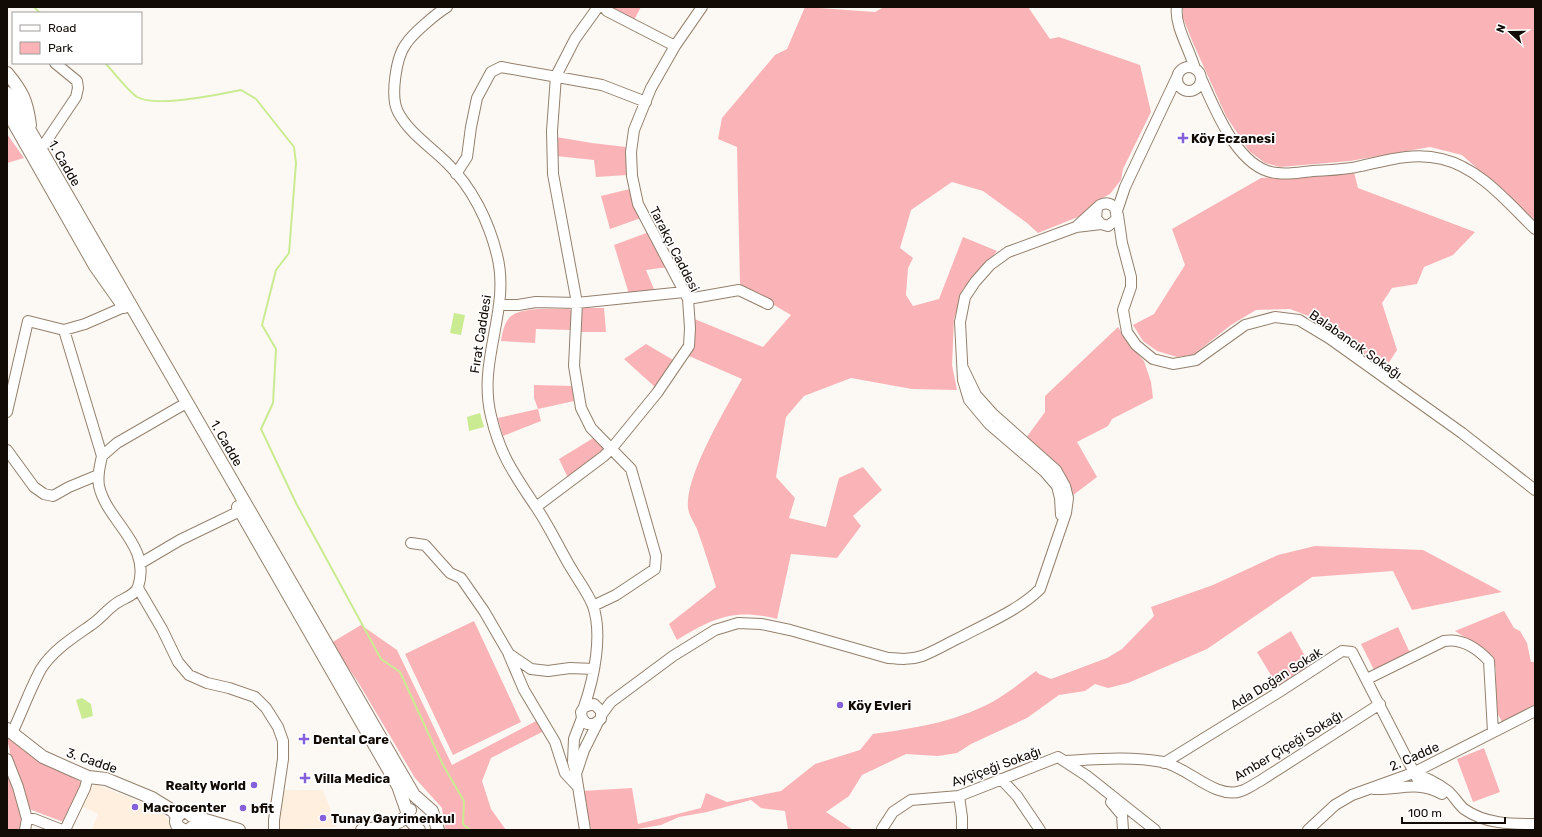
<svg xmlns="http://www.w3.org/2000/svg" width="1542" height="837" font-family="Rubik,sans-serif">
<style>
.built{fill:#feefde}
.green{fill:#fab4b7}
.water{fill:#caeb91}
.lines{fill:none;stroke-linecap:round;stroke-linejoin:round}
.stream{stroke:#caeb91;stroke-width:2}
.minor-casing{stroke:#93816d;stroke-width:12}
.major-casing{stroke:#93816d;stroke-width:14}
.minor{stroke:#fff;stroke-width:10}
.major{stroke:#fff;stroke-width:12}
.poi-dot{fill:#8460da;stroke:#fff;stroke-width:1.5}
.labels{text-anchor:middle;stroke-width:3.5;stroke-linejoin:round;paint-order:stroke}
.poi-label{font-size:13px;font-weight:bold;fill:#120b05;stroke:#fff;text-anchor:start}
.street-label{font-size:13px;fill:#120b05;stroke:#fff}
</style>
<rect width="100%" height="100%" fill="#fcf8f4"/>
<path class="built" d="M96 784 161 811 168 819 172 830H92L98 814 83 807V803L92 787Z
M283 790H323L337 827 279 830 278 823Z"/>
<path class="green" d="M610 7H641L634 20 611 10Z
M805 7 875 12 884 7H1028L1050 39 1059 37 1140 65 1151 112 1123 169 1121 180 1110 194 1095 202 1083 215 1038 233 1027 223 983 191 952 182 911 210 900 248 913 258 908 268 906 295 913 306 939 299 963 237 997 251 963 289 954 319 952 365 957 390 912 389 851 378 804 396 786 417 776 477 795 498 789 518 826 527 839 478 863 467 882 490 853 516 861 526 837 558 791 554 777 619C734 608 713 618 677 640L669 624 716 587C710 568 704 548 697 529 694 522 688 514 688 507 685 476 726 408 742 379L689 356 694 339 692 318 763 347 791 315 740 285 737 147 718 139 722 118 775 55 787 49Z
M1183 7H1535V220L1462 155 1430 147 1350 161 1280 167 1265 163 1249 151 1226 116 1193 43 1183 18Z
M7 134 24 158 7 163Z
M556 137 592 143 626 147 627 175 596 177 594 160 556 156Z
M1354 172 1358 188 1475 232 1453 255 1424 267 1417 284 1392 288 1382 303 1397 350 1384 370 1316 319 1290 309 1256 310 1231 325 1193 355 1177 357 1157 351 1143 341 1133 325 1154 314 1185 265 1172 229 1261 178Z
M630 189 641 218 610 229 601 196Z
M649 232 668 267 646 270 656 294H629L614 245Z
M583 308H604L606 332H579L581 309Z
M569 309 572 311 571 330 536 329 535 343 501 341C502 334 504 324 509 318 519 306 555 309 569 309Z
M1118 327 1131 347 1144 361 1151 382 1153 398 1112 419 1108 426 1077 442 1097 477 1072 496 1064 472 1026 438 1045 412V396Z
M646 344 675 361 655 387 624 359Z
M534 385 572 386 574 401 538 409 541 421 503 436 498 418 538 409 534 398Z
M595 437 603 447 602 452 568 478 559 459Z
M1315 546 1423 550 1502 592 1412 610 1393 571 1312 577 1207 649 1128 683 1108 688 1095 684 1085 691 1059 695 1027 718 971 744 957 753 938 756 906 754 862 775 849 796 826 812 853 830H788L785 811 761 808 751 800 707 812 679 817 661 825 637 829 592 830 591 828 582 791 632 788 638 824 701 808 706 793 727 802 781 791 815 764 860 750 873 734C917 728 961 721 999 698 1012 690 1024 680 1036 671L1039 674 1051 679 1107 658 1122 649 1154 616 1151 607 1213 585 1278 555Z
M1504 611 1514 628 1520 631 1527 643 1531 662H1535V706L1502 722 1495 708 1496 670 1493 657 1488 652 1455 631Z
M474 621 521 722 453 755 405 654Z
M361 625 397 650 452 765 538 720 544 731 491 758 482 781 491 809 506 830H447L445 828 442 808 415 778 358 682 331 643Z
M1398 627 1411 655 1377 671 1374 670 1361 644Z
M1291 631 1311 667 1278 687 1257 652Z
M7 736 82 783 66 823 29 809 10 757C11 749 7 744 7 736Z
M1484 748 1500 792 1473 802 1457 759Z
M7 773 24 819 21 830H7Z"/>
<path class="water" d="M454 313 465 315 461 335 450 333Z
M480 413 484 427 469 431 467 417Z
M82 698 91 704 93 716 82 719 76 700Z"/>
<g class="lines">
<path class="stream" d="M34 7 40 13
M105 63C113 71 128 91 137 97 156 108 219 94 241 90L256 99 294 147 296 163 289 253 276 270 262 325 276 349 273 403 261 429 296 503 381 659 400 672 443 765 464 801 463 824 470 830"/>
<g class="minor-casing">
<path id="minor" d="M447 7C437 13 412 34 406 44 396 57 390 97 398 112 409 133 431 147 447 163 472 187 489 222 497 255 511 310 477 360 491 416 500 455 514 474 536 507 549 526 559 548 571 568 578 580 588 593 593 606 603 635 594 678 584 707
M604 7 607 11 675 46
M1177 7C1174 25 1190 50 1195 69
M1177 79a12 12 0 1 1 24 0a12 12 0 1 1-24 0Z
M1201 78C1215 109 1238 170 1277 173 1288 175 1302 172 1313 171 1329 170 1346 170 1361 166 1388 160 1414 152 1442 159 1480 168 1508 203 1535 229
M41 149 76 97 78 88 77 81 55 63
M456 174 467 157 471 127 477 98 491 72 501 67 602 85 646 102
M1117 211 1125 187 1177 77
M1118 215 1122 243 1131 277V287L1123 310 1127 332 1136 345 1153 359 1173 364 1196 360 1245 325 1275 317 1299 320 1329 338 1462 433 1535 490
M1077 226 1100 205C1106 202 1111 203 1115 208L1117 219 1108 226 1101 224 1096 218 1097 208
M688 299 739 290 768 304
M499 305H518L536 302 577 303 684 292
M7 412 28 321 64 330 85 324 124 307
M7 450 34 487 44 494 53 496 69 487 98 475
M102 456 117 443 181 406
M536 507 604 456 612 448 657 393 689 346 690 328 688 299 638 204 632 176 631 152 634 130 651 88 675 46 702 7
M1061 515 1060 498 1057 486 1045 472 989 424 969 400 963 380 960 322 965 297 975 282 990 265 1008 252 1076 227 1101 224
M411 543 425 545 450 573 461 578 484 611 509 654 531 669 548 671 570 668 594 669
M141 563 180 540 240 511
M138 588 162 629 178 662 189 675 207 683 229 688 255 697 266 708 278 727 283 741V759L274 820V830
M593 606 616 595 655 569 656 556 631 469 591 428 581 408 574 366 577 303 553 174 552 131 556 76 575 39 598 7
M509 655 524 690 555 742 565 773 578 787
M1367 679 1444 641C1462 638 1477 648 1489 661L1493 732
M602 714 611 702 673 656 715 630 738 623 761 624 790 630 888 658C900 659 911 660 922 656 935 651 948 643 961 637 987 623 1019 610 1040 589L1066 513 1068 498 1065 486 1056 470 993 414 976 395 963 368
M582 718 587 724H594L601 719V711L594 704 584 707 581 712 582 718 574 739 573 762 576 774 585 830
M12 733C22 712 30 689 41 669 53 650 74 637 91 625 100 619 106 611 114 605 121 599 135 596 138 587 152 545 107 522 99 486 97 475 100 466 102 456L64 330
M7 759 18 787 27 819H34L62 830
M1065 761C1098 759 1131 756 1163 762 1189 768 1216 800 1241 791 1248 789 1254 784 1260 781L1380 704
M1164 763 1279 692 1342 651 1352 652 1421 786
M1413 773C1425 777 1437 783 1448 791 1454 796 1458 804 1464 809 1485 824 1511 824 1535 824
M576 774 584 750 598 722
M1001 779 1017 796 1040 830
M1374 789C1400 790 1417 780 1442 794
M959 796 962 817V830
M1111 802 1122 815 1123 830
M882 829 893 812 911 800 959 796 1058 757 1087 776 1155 830
M25 830 27 819
M65 830 85 788 88 777
M1308 830 1335 805 1352 795 1413 773 1535 711"/>
</g>
<g class="major-casing">
<path id="major" d="M7 73C22 91 27 101 30 125
M7 93 14 103 397 766 414 795 432 811 438 830
M7 111 95 266 124 307
M238 507 398 786 410 820 419 830
M7 729 43 757 88 777 106 779 152 798 173 811 177 817
M173 811 187 812 192 816 239 830
M181 813C173 819 175 827 184 830
M191 828 215 830
M362 830C379 827 402 828 410 810"/>
</g>
<use href="#minor" class="minor"/>
<use href="#major" class="major"/>
</g>
<g class="poi-dot">
<path d="M1181 132h4v4h4v4h-4v4h-4v-4h-4v-4h4z"/>
<circle cx="840" cy="705" r="4"/>
<path d="M302 733h4v4h4v4h-4v4h-4v-4h-4v-4h4z"/>
<path d="M303 772h4v4h4v4h-4v4h-4v-4h-4v-4h4z"/>
<circle cx="254" cy="785" r="4"/>
<circle cx="135" cy="807" r="4"/>
<circle cx="243" cy="808" r="4"/>
<circle cx="323" cy="818" r="4"/>
</g>
<g class="labels">
<g class="poi-label">
<text x="1191" y="143">Köy Eczanesi</text>
<text x="848" y="710">Köy Evleri</text>
<text x="313" y="744">Dental Care</text>
<text x="314" y="783">Villa Medica</text>
<text x="246" y="790" text-anchor="end">Realty World</text>
<text x="143" y="812">Macrocenter</text>
<text x="251" y="813">bfit</text>
<text x="331" y="823">Tunay Gayrimenkul</text>
</g>
<g class="street-label">
<text transform="translate(65 163) rotate(60)" y="5">1. Cadde</text>
<text transform="translate(675 249) rotate(63)" y="5">Tarakçı Caddesi</text>
<text transform="translate(480 334) rotate(-81)" y="5">Fırat Caddesi</text>
<text transform="translate(1356 344) rotate(35)" y="5">Balabancık Sokağı</text>
<text transform="translate(227 443) rotate(60)" y="5">1. Cadde</text>
<text transform="translate(1276 678) rotate(-32)" y="5">Ada Doğan Sokak</text>
<text transform="translate(1288 745) rotate(-31)" y="5">Amber Çiçeği Sokağı</text>
<text transform="translate(1414 756) rotate(-24)" y="5">2. Cadde</text>
<text transform="translate(92 760) rotate(19)" y="5">3. Cadde</text>
<text transform="translate(996 766) rotate(-20)" y="5">Ayçiçeği Sokağı</text>
</g>
</g>
<rect width="1542" height="837" fill="none" stroke="#120b05" stroke-width="16"/>
<rect x="12" y="12" width="130" height="52" fill="#ffffff" stroke="#a09d9b"/>
<rect x="20" y="25" width="20" height="6" fill="#ffffff" stroke="#a09d9b"/>
<text x="48" y="32" font-size="12" fill="#120b05">Road</text>
<rect x="20" y="42" width="20" height="12" fill="#fab4b7" stroke="#a09d9b"/>
<text x="48" y="52" font-size="12" fill="#120b05">Park</text>
<g transform="translate(1510 32) rotate(291)" stroke="#ffffff" stroke-width="3" paint-order="stroke">
<path d="M0-3L7 15L0 10L-7 15Z" fill="#120b05"/>
<text y="-6" font-size="11" font-weight="bold" text-anchor="middle" fill="#120b05">N</text>
</g>
<path d="M1402 817v6h103v-6" fill="none" stroke="#120b05" stroke-width="2"/>
<text x="1408" y="817" font-size="12" fill="#120b05" stroke="#ffffff" stroke-width="3" paint-order="stroke">100 m</text>
</svg>
